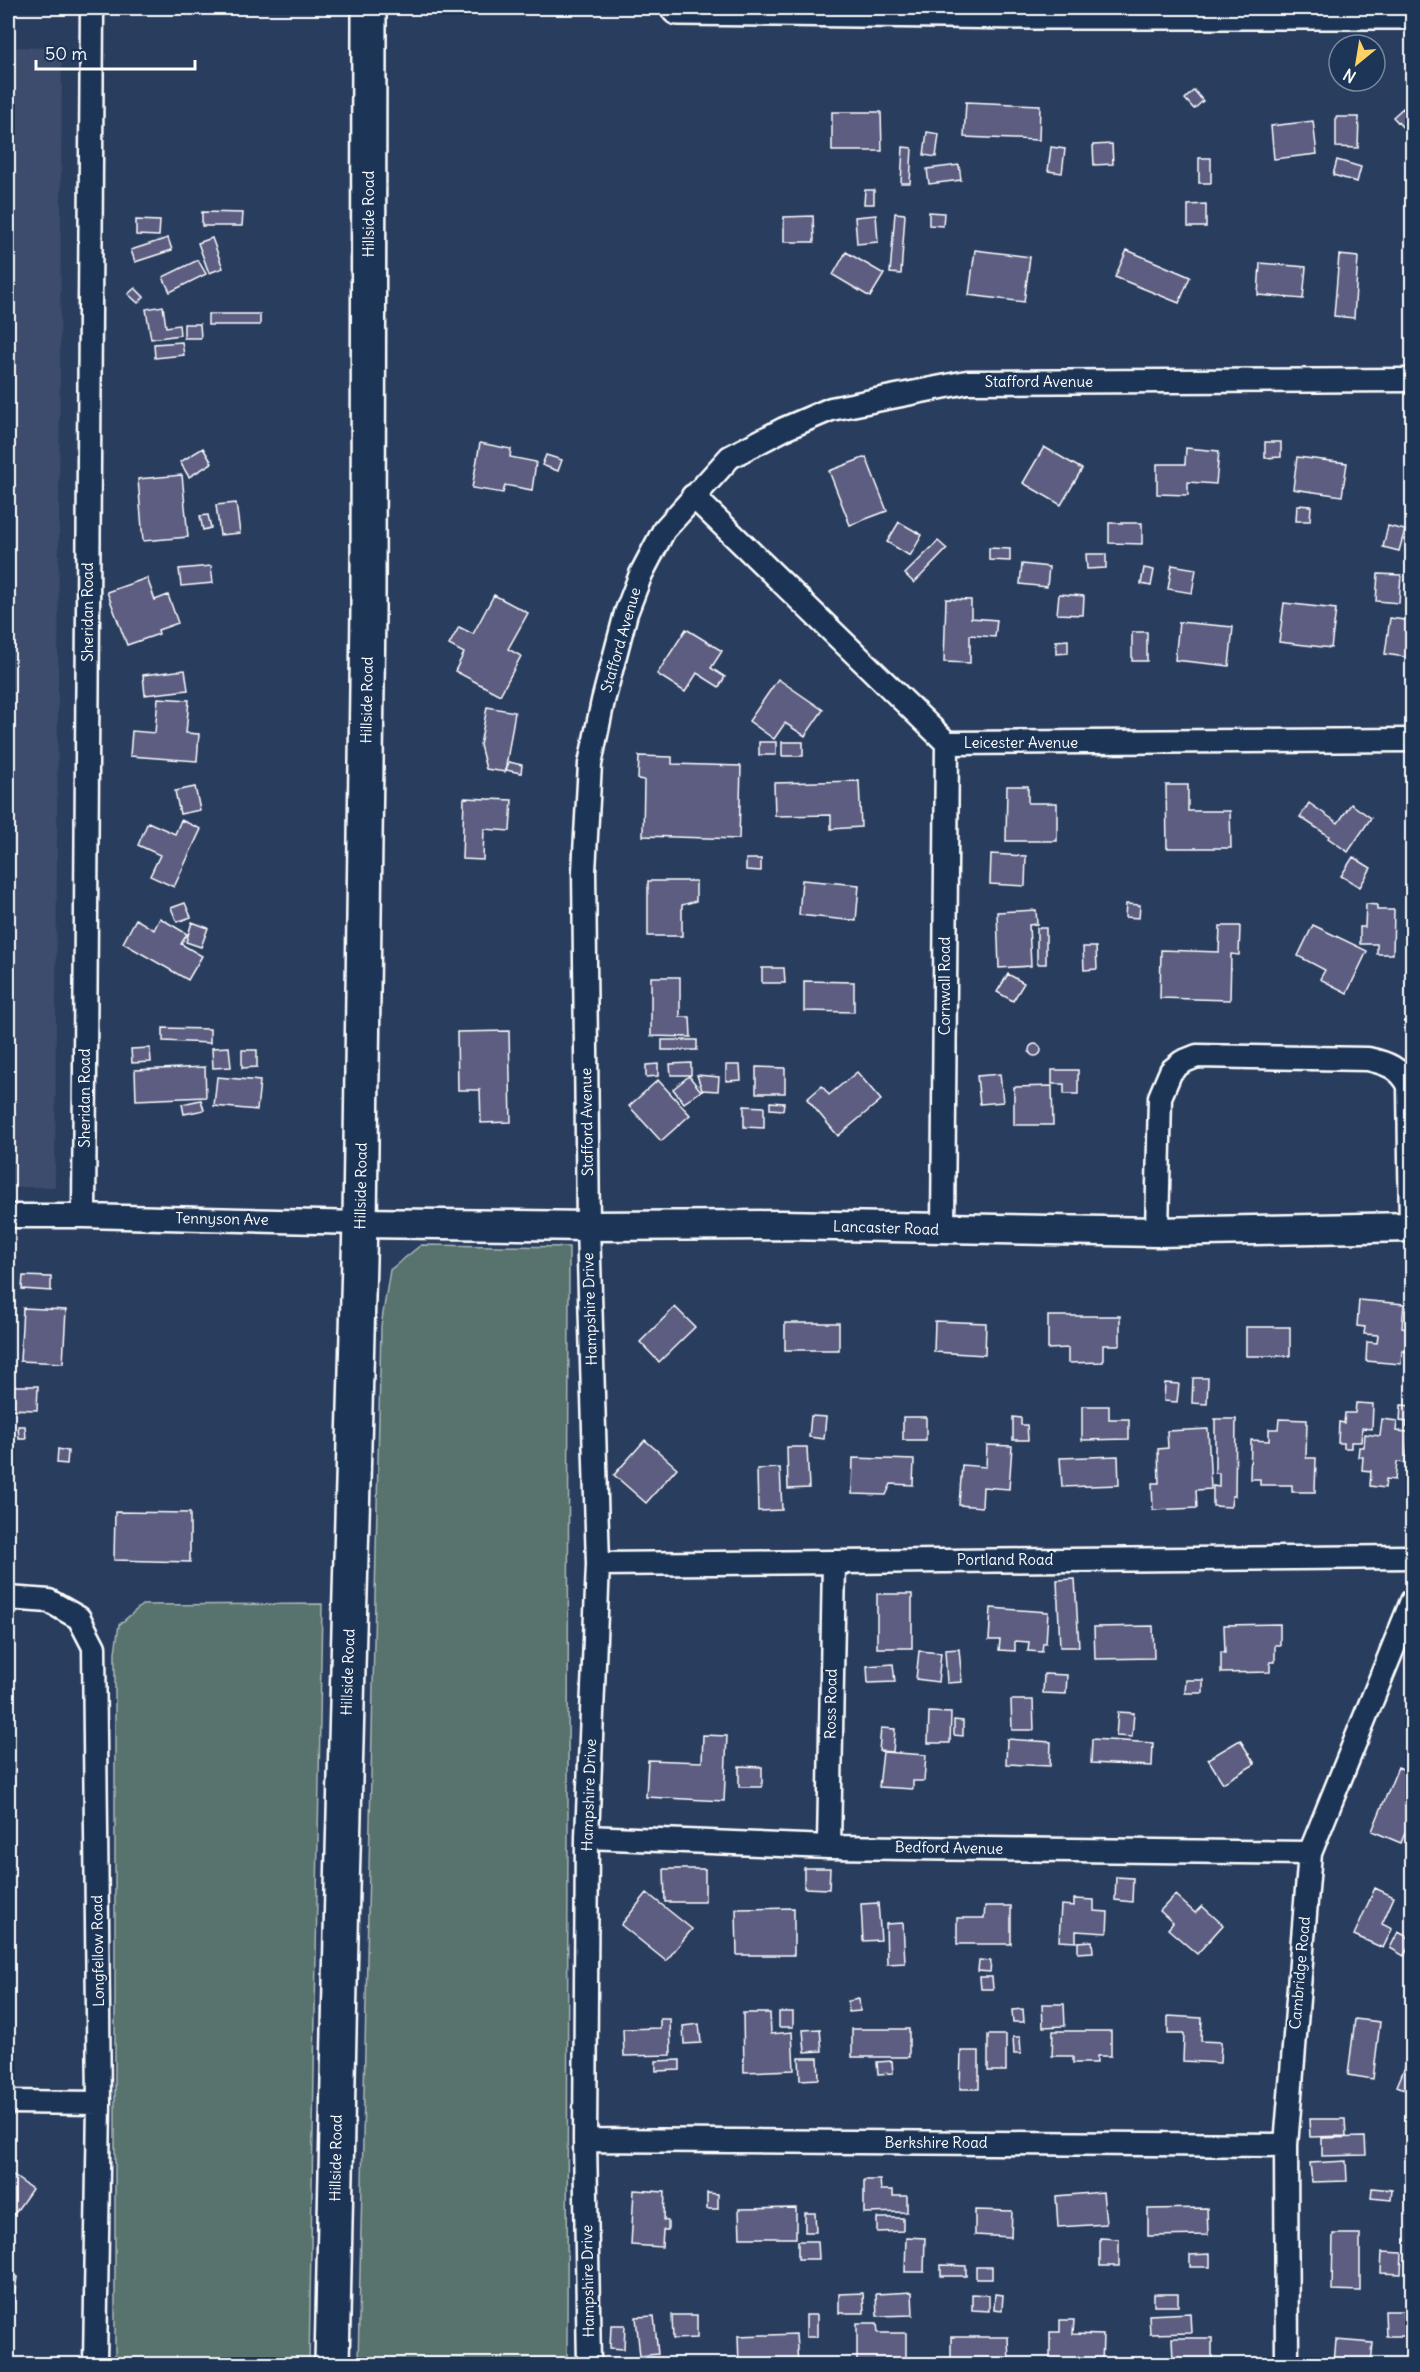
<svg xmlns="http://www.w3.org/2000/svg" width="1420" height="2372" font-family="Delius,sans-serif">
<style>
.built{fill:#3c4b6c}
.green{fill:#58726e;stroke:#acb8b6;stroke-width:1.5}
.building{fill:#5b5d81;stroke:#fff;stroke-width:1.5}
.lines{fill:none;stroke-linecap:round;stroke-linejoin:round}
.minor-casing{stroke:#fff;stroke-width:27}
.tertiary-casing{stroke:#fff;stroke-width:33}
.secondary-casing{stroke:#fff;stroke-width:38}
.minor{stroke:#1d3557;stroke-width:22}
.tertiary{stroke:#1d3557;stroke-width:28}
.secondary{stroke:#1d3557;stroke-width:33}
.labels{text-anchor:middle;stroke-width:4.5;stroke-linejoin:round;paint-order:stroke}
.street-label{font-size:15px;fill:#fff;stroke:#1d3557}
</style>
<rect width="100%" height="100%" fill="#293d5f"/>
<filter id="ink" filterUnits="userSpaceOnUse"><feTurbulence type="fractalNoise" baseFrequency=".0167" numOctaves="2"/><feDisplacementMap in="SourceGraphic" scale="12" xChannelSelector="R" yChannelSelector="G"/><feConvolveMatrix kernelMatrix="1 2 1 2 8 2 1 2 1" color-interpolation-filters="sRGB"/></filter>
<g filter="url(#ink)">
<path class="built" d="M8 47 62 48 55 1187H8Z"/>
<path class="green" d="M421 1245 569 1247 567 2364H358L381 1326 390 1270Z
M322 1604 309 2364H115V1652L119 1625 142 1605Z"/>
<path class="building" d="M1194 90 1203 101 1194 109 1185 99Z
M966 102 1040 105 1039 140 964 137Z
M1403 108 1412 118V137L1393 117Z
M832 112H881L882 151H832Z
M1336 117H1359L1358 148 1336 147Z
M1313 121 1317 154 1274 159 1271 126Z
M927 132 939 134 936 157 924 155Z
M1112 144 1113 164 1094 165 1093 145Z
M903 147 912 148 910 183H901Z
M1051 147 1065 149 1062 173 1048 171Z
M1199 158H1211V183H1199Z
M1337 160 1361 167 1357 182 1333 175Z
M959 165 961 180 929 184 927 169Z
M865 190H874V204H864Z
M1206 204V227H1188V205Z
M202 212 243 213 242 226H202Z
M929 212 944 213 943 226 929 225Z
M895 213 905 214 901 274 890 273Z
M876 215 878 242 857 244 855 217Z
M813 216 814 242H784V217Z
M136 220 160 221 159 236 136 235Z
M168 238 172 250 135 262 131 250Z
M212 238 223 268 209 273 198 243Z
M975 250 1030 257 1024 302 969 295Z
M1127 250 1190 277 1179 303 1115 277Z
M846 252 884 274 870 297 833 275Z
M1339 255 1358 257 1354 318 1334 316Z
M198 260 206 274 170 292 163 277Z
M1260 263 1306 267 1303 299 1258 295Z
M135 288 144 297 138 303 128 294Z
M163 306 166 327 179 325 180 335 151 339 146 309Z
M208 314H260V325H208Z
M184 324H200L201 338H184Z
M182 342 184 355 155 358 154 344Z
M1265 442H1281V457L1265 458Z
M480 443 511 449 510 457 536 462 532 490 505 485 503 493 472 488Z
M1044 447 1082 469 1061 505 1023 483Z
M203 448 212 463 189 477 180 462Z
M1186 448 1219 451 1216 484 1188 482V495L1157 494V464H1185Z
M546 455 562 460 558 471 542 465Z
M866 457 887 511 850 525 829 471Z
M1297 457 1347 463 1342 496 1293 489Z
M182 475 188 537 143 541 138 479Z
M236 503 240 533 220 535 216 505Z
M1297 505 1311 506 1310 521H1296Z
M208 515 211 528 203 530 200 516Z
M899 522 922 535 910 556 887 542Z
M1109 523H1142V544L1109 543Z
M1388 526 1405 530 1399 551 1383 547Z
M938 541 947 549 914 583 905 574Z
M989 548 1010 549V561L989 560Z
M1086 554H1106V568L1087 569Z
M1022 564 1049 567 1047 587 1020 584Z
M1172 565 1196 569 1192 593 1168 589Z
M211 566 213 583 181 586 179 569Z
M1144 568 1154 570 1151 586 1141 584Z
M1378 574 1401 575 1399 603 1376 601Z
M147 578 155 600 168 595 178 623 158 630 159 634 127 645 107 592Z
M1059 594 1084 596 1083 615 1057 614Z
M494 595 528 613 508 649 521 656 500 695 455 671 464 653 449 645 459 627 473 634Z
M946 599 971 600V618L997 620 995 637 970 635V663L944 662Z
M1284 603 1336 609 1331 648 1279 642Z
M1390 618 1412 621V658L1385 654Z
M1179 622 1233 627 1229 666 1175 660Z
M686 629 722 651 711 668 725 677 719 687 697 673 685 692 657 674Z
M1132 632H1147V661H1132Z
M1068 640V653L1056 654V641Z
M185 670 188 690 145 695 143 675Z
M778 679 823 710 805 736 785 723 774 739 749 721Z
M158 698 189 700 186 733 199 734 197 761 130 756 132 731 155 733Z
M487 707 515 712 505 772 486 769 480 745Z
M759 742H776V755H759Z
M782 742H803V756H782Z
M639 756 672 757V764L741 766 739 839 643 836 644 780 638 779Z
M509 762 522 765 521 773 506 770Z
M859 781 861 827 831 829V815L775 816 774 783Z
M1166 785H1188V811H1230L1231 848H1167Z
M1007 786H1028V803H1057V841H1006Z
M195 787 200 810 180 814 175 791Z
M464 798 512 800 510 831 484 829 483 860 462 859Z
M1309 803 1338 823 1351 804 1371 818 1348 852 1328 838 1329 836 1300 817Z
M181 820 201 829 174 887 150 876 160 855 138 845 148 822 175 834Z
M991 854 1026 856 1025 886 990 884Z
M1353 857 1371 868 1360 887 1341 876Z
M746 859H761V871L746 870Z
M802 880 859 885 856 921 799 915Z
M648 881H696V901L682 905V936H648Z
M185 903 191 917 177 922 171 908Z
M1126 904 1140 905 1139 918 1125 917Z
M1366 904 1377 905V910H1394L1393 954H1377V944H1360V927H1365Z
M1036 910 1037 924 1029 925 1031 966 999 968 997 912Z
M160 918 187 934 181 944 202 956 188 980 123 943 136 919 154 930Z
M192 922 208 928 201 947 186 942Z
M1313 925 1367 951 1347 993 1320 979 1325 970 1298 956Z
M1220 926H1240L1239 955 1231 954 1230 1000 1160 998 1161 950 1219 952Z
M1037 928H1046V964H1037Z
M1083 947H1096L1097 969 1084 970Z
M762 968H784L785 983H762Z
M1008 974 1024 983 1013 1001 997 992Z
M651 977H680V1017H690L691 1037 651 1036Z
M804 981 854 982V1012L804 1011Z
M163 1028 210 1029V1043L163 1041Z
M509 1031 511 1122 481 1123 480 1090H458L457 1032Z
M662 1040H697V1050H662Z
M1029 1050a6 6 0 1 1 12 0a6 6 0 1 1-12 0Z
M229 1047 231 1067 213 1068 212 1048Z
M150 1048 151 1062 132 1063 131 1049Z
M242 1050H257V1067L242 1068Z
M691 1063V1075H671L670 1064Z
M658 1064V1076L646 1077V1065Z
M726 1065H740L741 1080 726 1081Z
M205 1067 206 1097 136 1100 135 1070Z
M756 1067 785 1068V1093H756Z
M1052 1070H1078V1094H1064V1084H1052Z
M857 1072 881 1100 838 1136 807 1099 822 1086 829 1095Z
M1000 1074 1003 1102 980 1104 977 1076Z
M697 1075 719 1077 718 1091 702 1090Z
M689 1076 701 1091 684 1103 673 1089Z
M217 1077 260 1081 257 1110 214 1106Z
M658 1080 690 1115 661 1141 629 1106Z
M1052 1086 1053 1125H1014V1087Z
M201 1100 204 1110 184 1114 182 1104Z
M770 1102 784 1103 783 1110 770 1109Z
M744 1106 764 1107V1128L744 1127Z
M23 1276 51 1277V1291L22 1289Z
M1359 1300 1404 1304 1402 1328 1411 1329 1409 1352 1402 1351 1401 1364 1366 1361 1367 1342 1377 1343 1378 1335 1364 1334 1365 1327 1357 1326Z
M675 1307 695 1327 659 1362 640 1342Z
M23 1308 66 1310 63 1363 20 1361Z
M1048 1316H1120V1345H1103V1362L1068 1363V1348L1048 1349Z
M935 1321 986 1323 985 1355 934 1352Z
M785 1323H839V1350H785Z
M1246 1327H1290V1356H1246Z
M1193 1378H1208L1207 1404 1192 1403Z
M1165 1383 1179 1384 1177 1402 1164 1401Z
M8 1386H38L37 1410 8 1409Z
M1356 1403 1373 1404 1372 1429 1362 1428 1361 1442H1351V1448H1344V1443H1338L1339 1422 1344 1423 1345 1413H1355Z
M1401 1405 1412 1406V1428L1406 1427 1407 1422 1400 1421Z
M1082 1406H1109V1419H1129V1439L1082 1440Z
M811 1416 826 1417 824 1439 809 1437Z
M903 1417H926V1440H903Z
M1013 1417 1021 1418V1425H1027L1028 1440H1013Z
M1215 1419H1236L1235 1496H1232L1231 1507 1213 1506V1486L1219 1487V1473H1215Z
M1279 1419 1307 1420 1306 1458H1316L1315 1492H1292V1485H1260V1479H1250L1251 1440 1269 1441V1429H1278Z
M1382 1419 1397 1421 1396 1431 1409 1432 1406 1463 1397 1462 1395 1480 1386 1479 1385 1488 1370 1486 1371 1471 1362 1470 1363 1457H1358L1359 1447H1364L1365 1434 1380 1436Z
M18 1426H25L26 1439H19Z
M1208 1429 1211 1489 1196 1490 1197 1508 1153 1510 1152 1483H1159L1158 1449 1168 1448 1167 1431Z
M645 1440 677 1468 646 1503 614 1475Z
M987 1445 1012 1446 1009 1489 983 1487 982 1507 959 1505 962 1465 986 1467Z
M787 1447H807L809 1488 788 1489Z
M58 1449 68 1451 67 1464 57 1463Z
M1118 1456 1119 1485 1062 1487 1060 1458Z
M853 1458 914 1460 913 1485 891 1484 886 1495 852 1494Z
M780 1468 782 1510 758 1511 757 1469Z
M115 1512 190 1513V1562L114 1560Z
M1075 1579 1079 1647H1060L1057 1580Z
M877 1594H912V1648H877Z
M991 1608 1048 1612 1046 1643H1043L1042 1652 1028 1651 1029 1642 1015 1641V1651L999 1650 1000 1640H989Z
M1280 1624V1645H1275V1662H1270V1672L1221 1673V1652L1225 1653 1224 1625Z
M1153 1626 1154 1658 1095 1659 1094 1627Z
M959 1649 962 1682 947 1683 945 1650Z
M919 1651 941 1653 938 1682 916 1679Z
M893 1664 895 1682 868 1683 867 1666Z
M1044 1674 1067 1675 1066 1694 1043 1693Z
M1186 1680H1203V1693H1185Z
M1011 1700H1033L1034 1730H1012Z
M929 1712 951 1713 950 1743H928Z
M1118 1712 1134 1713 1132 1737 1116 1736Z
M954 1720 963 1721V1736L954 1735Z
M881 1728 895 1729 893 1752 879 1751Z
M703 1735 727 1736 724 1801 646 1797 648 1760 702 1762Z
M1007 1739 1051 1742 1050 1766 1006 1764Z
M1092 1739 1153 1743 1152 1766 1091 1763Z
M1240 1740 1255 1764 1223 1783 1208 1759Z
M883 1752 926 1755 924 1781H913V1789L879 1787Z
M12 1764 13 1792H8V1765Z
M739 1766 762 1767V1787H739Z
M1398 1767 1412 1773V1815L1401 1843 1372 1831Z
M804 1868H830L829 1889 804 1888Z
M664 1869H705V1902H665Z
M1116 1877 1133 1878 1132 1902 1115 1900Z
M1375 1888 1394 1897 1382 1924 1392 1929 1383 1948 1354 1935Z
M647 1893 692 1929 666 1961 621 1925Z
M1175 1895 1195 1913 1202 1906 1223 1925 1197 1954 1168 1929 1173 1923 1160 1911Z
M1074 1899 1094 1900V1911L1108 1912 1107 1933 1076 1931V1942L1059 1941 1061 1905 1074 1906Z
M878 1903 881 1940 863 1941 861 1904Z
M985 1906H1011V1944H957V1918H984Z
M794 1908V1955H737L736 1909Z
M903 1923 905 1963 887 1964 886 1924Z
M1398 1932 1412 1939 1404 1956 1390 1948Z
M1092 1941 1093 1952 1078 1953V1942Z
M979 1960 991 1961 990 1972 978 1971Z
M980 1977H992L993 1989H981Z
M859 1999 860 2011 849 2012 848 2001Z
M1042 2004H1064L1065 2026 1043 2027Z
M1023 2009 1024 2022H1013L1012 2010Z
M779 2012H793V2027H779Z
M743 2013H770L771 2034 792 2032 794 2070 744 2072Z
M1168 2016 1202 2018 1201 2041 1221 2042 1220 2063 1183 2061 1184 2034H1168Z
M660 2019H670L671 2055 624 2056 623 2029 660 2028Z
M1355 2019 1380 2022 1373 2079 1348 2075Z
M699 2024 701 2043 684 2044 683 2026Z
M820 2029 822 2051 805 2052 803 2030Z
M852 2029H909V2057H852Z
M1053 2031H1111V2056H1097V2063H1073V2056H1052Z
M988 2035H1006V2071H988Z
M1013 2037H1020L1021 2054H1014Z
M961 2051H979V2089H960Z
M799 2058H818L819 2079 800 2080Z
M680 2060V2070L656 2071V2061Z
M892 2061 893 2073 878 2074 877 2062Z
M1405 2067 1412 2071V2082L1409 2091 1397 2086Z
M1309 2119H1345L1346 2136 1310 2137Z
M1365 2137 1366 2155 1322 2156V2138Z
M1346 2161 1347 2181 1312 2182 1310 2163Z
M8 2172 32 2189 8 2223Z
M864 2180H880L881 2190H893V2196H907V2212L864 2213Z
M1372 2188 1392 2190 1391 2200 1371 2198Z
M634 2190 665 2192 664 2220 668 2221V2230H663L662 2247 631 2245Z
M1103 2192 1106 2224 1058 2227 1056 2196Z
M707 2193 718 2194V2209H707Z
M796 2208V2238H740L739 2209Z
M1207 2208 1208 2235 1148 2236V2209Z
M975 2210 1012 2211 1011 2237 975 2235Z
M805 2213H815L816 2232H805Z
M877 2218H903V2231L877 2232Z
M1333 2234H1360V2291L1332 2290Z
M906 2237 925 2238 924 2272H905Z
M1100 2238 1119 2239V2266H1100Z
M798 2241H818L819 2259H798Z
M1382 2252 1402 2253 1401 2274 1381 2273Z
M1210 2254V2267H1190V2255Z
M941 2265 966 2266V2276H941Z
M976 2267H992V2279H976Z
M8 2276 17 2277 8 2342Z
M912 2292 913 2315 877 2316 876 2294Z
M863 2293 864 2313H839V2294Z
M972 2294 989 2295V2311L972 2310Z
M995 2294 1003 2295 1002 2310 994 2309Z
M1154 2294H1178V2306H1154Z
M1385 2311H1404L1405 2336H1386Z
M1190 2313 1191 2333 1150 2334 1149 2315Z
M672 2315H697V2338L673 2339Z
M806 2315H817V2337H806Z
M654 2316 658 2354 640 2356 636 2317Z
M1060 2320H1074L1073 2334 1103 2335 1102 2364 1050 2362V2332H1060Z
M857 2323H877L878 2333H906V2361H890V2364H857Z
M611 2325H625L624 2349 610 2348Z
M796 2334 798 2364H739L738 2336Z
M951 2337H1008L1009 2363 951 2364Z
M1172 2338H1212V2361H1173Z
M1336 2340 1373 2343 1371 2364H1334Z"/>
<g class="lines">
<g class="minor-casing">
<path id="minor" d="M693 496 947 743 1412 740
M8 1216H84L360 1223
M84 1216 92 8
M943 1230 947 743
M1157 1232 1160 1097 1171 1071 1182 1062 1197 1056 1368 1059C1386 1063 1401 1068 1409 1086L1411 1227
M598 1564 1412 1557
M8 1598 49 1601 79 1618 94 1647 99 2103 95 2364
M587 1837 829 1847 1310 1853
M829 1847 834 1562
M8 2102 99 2103
M585 2140 1286 2145
M589 2364 585 2140 587 1837 598 1564 588 1226 584 871 590 764 603 701 626 613 641 574 664 530 730 457 784 429 831 409 967 382 1412 380
M1287 2364 1286 2145 1310 1853 1412 1601"/>
</g>
<g class="tertiary-casing">
<path id="tertiary" d="M360 1223 588 1226 781 1225 1157 1232 1412 1227"/>
</g>
<g class="secondary-casing">
<path id="secondary" d="M678 8 1036 12H1412
M332 2364 342 1889 360 1223 368 610 369 8"/>
</g>
<use href="#minor" class="minor"/>
<use href="#tertiary" class="tertiary"/>
<use href="#secondary" class="secondary"/>
</g>
</g>
<g class="labels">
<g class="street-label">
<text transform="translate(369 214) rotate(-90)" y="5">Hillside Road</text>
<text x="1039" y="387">Stafford Avenue</text>
<text transform="translate(88 612) rotate(-90)" y="5">Sheridan Road</text>
<text transform="translate(621 640) rotate(-74)" y="5">Stafford Avenue</text>
<text transform="translate(367 700) rotate(-89)" y="5">Hillside Road</text>
<text x="1021" y="748">Leicester Avenue</text>
<text transform="translate(945 986) rotate(-90)" y="5">Cornwall Road</text>
<text transform="translate(85 1098) rotate(-90)" y="5">Sheridan Road</text>
<text transform="translate(587 1122) rotate(-91)" y="5">Stafford Avenue</text>
<text transform="translate(361 1186) rotate(-89)" y="5">Hillside Road</text>
<text transform="translate(222 1219) rotate(1)" y="5">Tennyson Ave</text>
<text transform="translate(886 1228) rotate(2)" y="5">Lancaster Road</text>
<text transform="translate(590 1309) rotate(-92)" y="5">Hampshire Drive</text>
<text x="1005" y="1565">Portland Road</text>
<text transform="translate(348 1672) rotate(-88)" y="5">Hillside Road</text>
<text transform="translate(831 1704) rotate(-89)" y="5">Ross Road</text>
<text transform="translate(589 1795) rotate(-88)" y="5">Hampshire Drive</text>
<text transform="translate(949 1848) rotate(1)" y="5">Bedford Avenue</text>
<text transform="translate(98 1951) rotate(-91)" y="5">Longfellow Road</text>
<text transform="translate(1300 1973) rotate(-85)" y="5">Cambridge Road</text>
<text x="936" y="2148">Berkshire Road</text>
<text transform="translate(336 2158) rotate(-89)" y="5">Hillside Road</text>
<text transform="translate(588 2281) rotate(-91)" y="5">Hampshire Drive</text>
</g>
</g>
<rect width="1420" height="2372" fill="none" stroke="#1d3557" stroke-width="30"/>
<rect x="15" y="15" width="1390" height="2342" fill="none" stroke="#fff" stroke-width="2" filter="url(#ink)"/>
<g transform="translate(1357 63) rotate(210)"><circle r="28" fill="#1d3557" stroke="#77869a" stroke-width="1.5"/>
<path d="M0-4.5L10 22L0 15L-10 22Z" fill="#ffd166"/>
<text y="-9" font-size="16" font-weight="bold" text-anchor="middle" fill="#ffffff">N</text>
</g>
<path d="M36 60v9h159v-9" fill="none" stroke="#ffffff" stroke-width="3"/>
<text x="45" y="60" font-size="18" fill="#ffffff" stroke="#1d3557" stroke-width="4.5" paint-order="stroke">50 m</text>
</svg>
